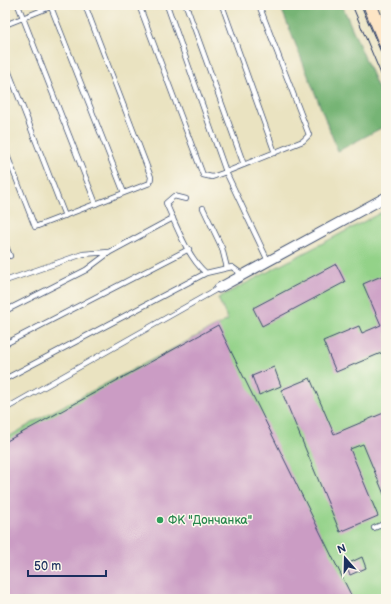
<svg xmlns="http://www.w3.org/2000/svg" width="391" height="604" font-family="'Balsamiq Sans',sans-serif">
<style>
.green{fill:#93d288;stroke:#578073}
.forest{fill:#76b474;stroke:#487269}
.building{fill:#cb9cc4}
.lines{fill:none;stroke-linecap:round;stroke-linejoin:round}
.lane-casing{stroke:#3a4a6d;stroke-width:6}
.street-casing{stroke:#3a4a6d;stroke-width:11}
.secondary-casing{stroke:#3a4a6d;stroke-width:15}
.lane{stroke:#fff;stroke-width:4.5}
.street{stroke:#fff;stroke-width:9}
.secondary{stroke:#fde5c5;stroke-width:13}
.tram{stroke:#1b2f5e;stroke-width:1}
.leisure-dot{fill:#2e9e5b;stroke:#fbf7ec;stroke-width:1.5}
.labels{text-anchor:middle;stroke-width:3;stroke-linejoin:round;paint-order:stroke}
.leisure-label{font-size:12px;fill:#27864d;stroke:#fbf7ec;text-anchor:start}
</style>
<rect width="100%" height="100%" fill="#fbf7ec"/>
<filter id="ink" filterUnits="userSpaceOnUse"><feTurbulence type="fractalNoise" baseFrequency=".025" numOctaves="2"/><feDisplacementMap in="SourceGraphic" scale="8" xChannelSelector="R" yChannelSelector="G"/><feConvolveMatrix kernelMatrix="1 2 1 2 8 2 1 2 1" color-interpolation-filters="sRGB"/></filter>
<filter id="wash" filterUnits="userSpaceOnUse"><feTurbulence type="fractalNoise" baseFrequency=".012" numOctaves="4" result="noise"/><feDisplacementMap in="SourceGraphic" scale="16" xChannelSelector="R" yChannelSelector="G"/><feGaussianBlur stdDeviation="0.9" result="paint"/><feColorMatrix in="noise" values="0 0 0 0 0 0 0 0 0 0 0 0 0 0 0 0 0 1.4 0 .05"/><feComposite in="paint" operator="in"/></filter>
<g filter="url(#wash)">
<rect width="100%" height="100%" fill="#eae3c1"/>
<path class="green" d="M386 210V599H5V439L46 415 228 320 218 298Z"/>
<path class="forest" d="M280 5H342L386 107V134L383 127 338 151Z"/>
<g id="blocks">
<path class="building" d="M336 264 345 282 262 326 253 308Z
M386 274V351L336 372 323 341 359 326 362 333 381 325 363 284Z
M218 325 353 599H5V442Z
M274 367 281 386 259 395 252 376Z
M310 378 334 434 386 412V499L363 444 350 449 378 516 340 532 281 390Z
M362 557 366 568 350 575 345 565Z"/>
</g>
</g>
<g filter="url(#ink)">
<use href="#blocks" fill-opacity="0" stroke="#3a4a6d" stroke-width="1"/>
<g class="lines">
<g class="lane-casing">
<path id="lane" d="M18 5 96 204
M139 5 203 175 212 177 226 172 303 141 309 135 259 5
M167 5 226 172 268 261
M186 5 244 165
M222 5 275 153
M51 7 124 193
M5 25 55 5
M5 62 65 216
M5 150 35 227 150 183 151 177 85 5
M186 199 174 196 166 203C176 225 188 258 206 273
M203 208 222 248 227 268
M5 244 10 256
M5 281 83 254 109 252
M5 311 86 270 110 252 173 218
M5 344 189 249
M5 379 206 273 232 267 243 275
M5 409 219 288
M374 528 386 523"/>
</g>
<g class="street-casing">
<path id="street" d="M219 288 386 197"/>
</g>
<g class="secondary-casing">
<path id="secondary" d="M370 5 386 44"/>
</g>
<use href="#lane" class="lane"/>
<use href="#street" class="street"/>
<use href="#secondary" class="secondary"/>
<path class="tram" d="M352 5 386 86
M361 5 386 64"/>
</g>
</g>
<circle class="leisure-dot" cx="160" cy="520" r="4"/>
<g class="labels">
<g class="leisure-label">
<text x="168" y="524">ФК "Дончанка"</text>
</g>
</g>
<rect width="391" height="604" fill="none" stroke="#fbf7ec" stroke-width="20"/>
<g transform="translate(345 558) rotate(340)" stroke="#fbf7ec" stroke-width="3" paint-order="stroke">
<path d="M0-3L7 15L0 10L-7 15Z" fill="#1b2f5e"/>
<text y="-6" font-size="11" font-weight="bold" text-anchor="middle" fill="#1b2f5e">N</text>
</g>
<path d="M28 570v6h78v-6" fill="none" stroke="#1b2f5e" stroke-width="2"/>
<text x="34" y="570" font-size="12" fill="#1b2f5e" stroke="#fbf7ec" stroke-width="3" paint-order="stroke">50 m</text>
</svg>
